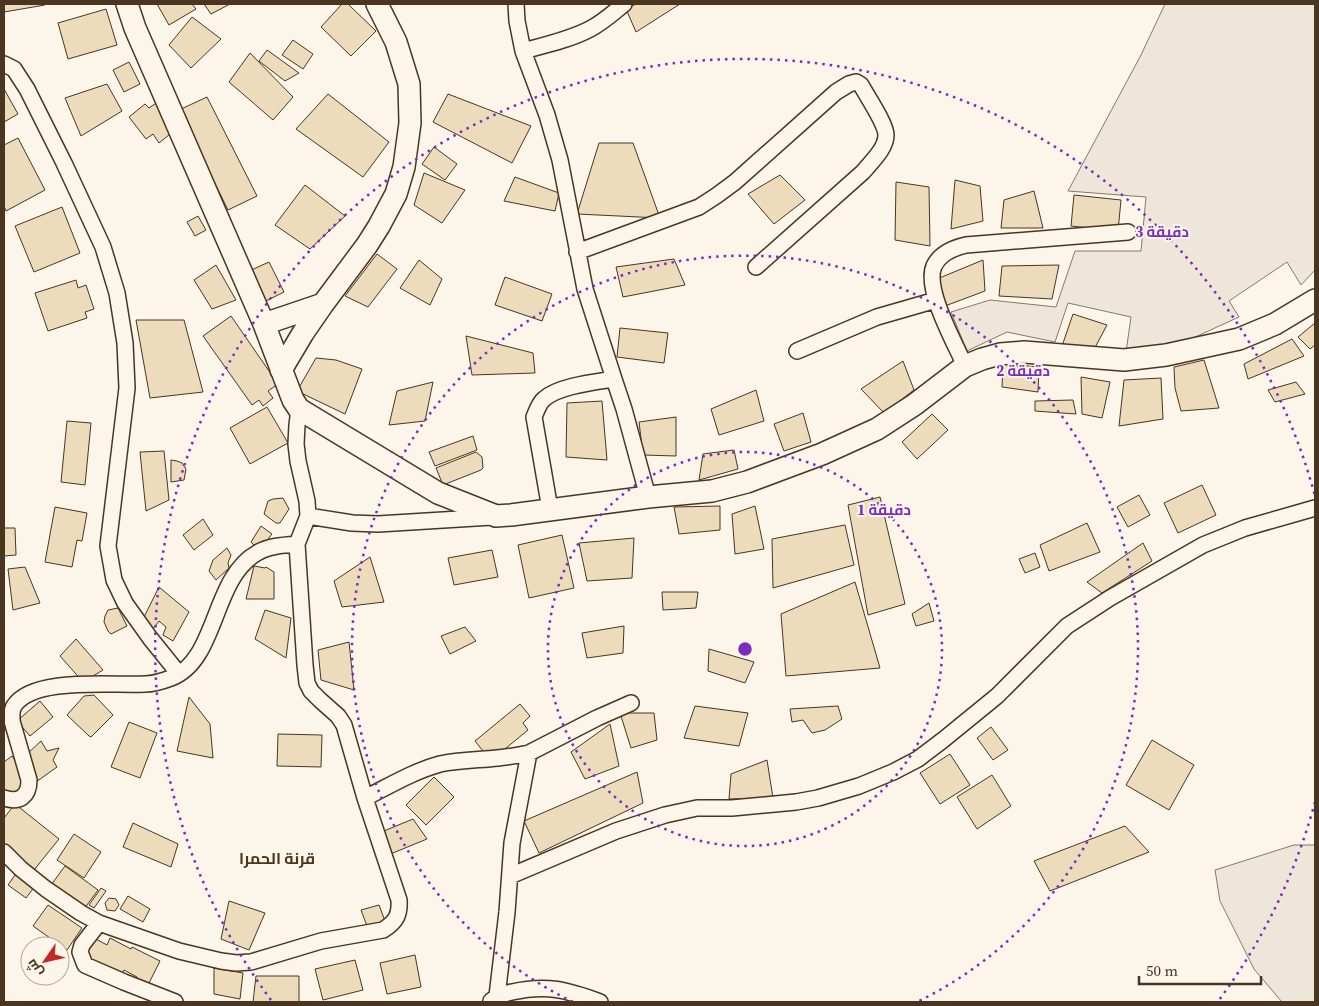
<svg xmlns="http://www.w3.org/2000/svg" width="1319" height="1006" font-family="'Source Serif 4',Cairo,serif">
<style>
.green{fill:#ede6d9;stroke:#887966}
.building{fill:#ecdcbc;stroke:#4a3520}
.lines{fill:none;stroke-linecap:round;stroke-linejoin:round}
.street-casing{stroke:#4a3520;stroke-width:18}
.secondary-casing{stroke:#4a3520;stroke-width:24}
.street{stroke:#fbf6e9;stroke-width:15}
.secondary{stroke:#fbf6e9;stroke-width:21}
.ring{fill:none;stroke:#7b2cbf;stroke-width:2.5;stroke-dasharray:2.5 5}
.labels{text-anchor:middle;stroke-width:4;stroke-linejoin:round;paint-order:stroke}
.quarter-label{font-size:16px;font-weight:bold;fill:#4a3520;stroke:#fbf6e9}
.centre{fill:#7b2cbf;stroke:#fbf6e9;stroke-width:2.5}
.ring-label{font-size:15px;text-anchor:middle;font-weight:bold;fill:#7b2cbf;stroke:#fbf6e9;stroke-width:4;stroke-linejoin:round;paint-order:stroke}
</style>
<rect width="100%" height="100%" fill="#fbf6e9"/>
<path class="green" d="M1165 4H1315V270L1301 285 1287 262 1229 301 1239 317 1182 343 1126 352 1131 317 1068 303 1055 342 1007 332 967 351 951 312 990 300 1056 307 1075 251H1141L1146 197 1068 191 1141 55Z
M1294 845H1315V1002H1282L1254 969 1220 901 1215 870Z"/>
<path class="building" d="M4 4H45V5L4 12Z
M157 4H192L196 9 169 25Z
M204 4H230L211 14Z
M342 4H348L376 31 351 56 321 27Z
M636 4H680L636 32 626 9Z
M106 9 117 45 68 59 58 23Z
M192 17 221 39 191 68 169 45Z
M293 40 313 54 303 69 282 55Z
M267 50 299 73 285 81 259 61Z
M250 53 293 97 273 120 229 82Z
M129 62 140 84 124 92 113 70Z
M107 84 122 111 81 136 65 98Z
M4 89 18 114 4 122Z
M328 94 389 142 363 177 296 129Z
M448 94 531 126 512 163 433 122Z
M207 97 257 196 228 210 179 110Z
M159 101 175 130 159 143 153 134 146 139 129 117 145 104 149 108Z
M18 138 45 190 6 211 4 206V145Z
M599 143H633L660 218 577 214Z
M434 147 457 164 445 180 422 164Z
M424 173 465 190 442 223 414 205Z
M780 175 805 200 774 224 748 194Z
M515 177 559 193 555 211 504 201Z
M955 180 980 186 983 221 951 229Z
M896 182 929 187 930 246 895 240Z
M305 185 345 216 310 249 275 225Z
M1034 191 1043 228H1001L1004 200Z
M1074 195 1121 200 1118 231 1071 226Z
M62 207 80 253 34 272 15 226Z
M198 216 206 230 195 236 187 222Z
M377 254 397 269 368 307 345 296Z
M674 259 685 285 623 297 616 267Z
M419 260 442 279 430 305 400 288Z
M983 260 985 291 945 306 937 279Z
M269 262 284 292 262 303 247 272Z
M216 265 236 300 212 309 194 280Z
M1059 265 1052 299 999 296 1002 266Z
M505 277 552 294 542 321 495 305Z
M76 280 78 288 86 285 94 309 85 312 87 318 48 331 35 293Z
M1073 314 1107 325 1091 355 1061 349Z
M231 316 278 384 268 391 273 398 263 406 259 400 252 405 203 336Z
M136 320H184L203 392 150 398Z
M1315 323V345L1310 349 1298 337Z
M620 328 668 333 664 363 617 357Z
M466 336 533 353 535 373 472 375Z
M1292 339 1304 356 1248 379 1244 364Z
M316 358 336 360 362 369 345 414 297 391Z
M1204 360 1219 408 1181 411 1175 388 1174 367Z
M903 361 914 390 884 413 861 389Z
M1003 364 1039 367 1038 392 1002 387Z
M1081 377 1110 382 1102 418 1082 414Z
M1161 378 1163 419 1119 426 1124 380Z
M433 382 425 421 389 425 397 391Z
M1296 382 1305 394 1275 402 1268 390Z
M756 390 764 421 719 435 711 409Z
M1073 400 1076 414 1035 411V401Z
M602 401 607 460 566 457 567 403Z
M267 407 288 443 250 464 230 428Z
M803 413 811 442 784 451 774 424Z
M932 414 948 430 917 459 902 442Z
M676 417V456L643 455 639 422Z
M67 421 91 423 85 485 61 482Z
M473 436 477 450 435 466 429 452Z
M734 450 738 469 699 480 703 454Z
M164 451 169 500 146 511 140 452Z
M476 452 482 457 483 468 481 470 443 485 436 468Z
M171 460 177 461 182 463 186 469 184 480 171 482Z
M1202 485 1216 515 1178 533 1164 503Z
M1139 495 1150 515 1128 527 1117 507Z
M880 497 905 604 868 615 848 505Z
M283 498 289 509 280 523H276L264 514 268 501 273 499Z
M720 506V530L679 534 674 507Z
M755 506 764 549 735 554 732 514Z
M55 507 87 513 82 541 77 540 72 567 45 562Z
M203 519 213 535 194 550 183 535Z
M1087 523 1100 552 1049 571 1040 545Z
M845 525 854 565 773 588 772 539Z
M261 526 272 534 261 548 256 547 251 542Z
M4 528H15L16 555 4 556Z
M562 535 574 588 529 598 518 545Z
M634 538 632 578 587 581 579 543Z
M1143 543 1152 561 1102 593 1087 582Z
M227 548 231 555 228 563 229 568 216 580 209 571 213 560Z
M492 550 498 577 454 585 448 558Z
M1035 553 1040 567 1025 573 1019 559Z
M370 557 384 602 342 607 334 581Z
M254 566 265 568 266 567 274 572V599H246Z
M25 567 40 603 13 610 8 569Z
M855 582 880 668 786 676 781 614Z
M159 587 189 612 173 641 163 635 166 627 159 621 152 630 142 621Z
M662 592H698L696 608 663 610Z
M929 603 934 621 916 626 912 614Z
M118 608 127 626 111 634 108 631 104 622 105 616 108 610Z
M265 610 291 618 286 658 255 639Z
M624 626 623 653 587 658 582 633Z
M465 627 476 641 450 654 441 636Z
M76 639 103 670 83 682 60 656Z
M349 642 354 690 321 680 318 650Z
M709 649 754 662 745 683 708 671Z
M94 695 113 715 91 737 89 736 67 715 84 696Z
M189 697 210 724 213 758 177 751Z
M40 701 53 717 30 736 17 721Z
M520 704 530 716 523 723 528 730 500 753 497 749 487 756 475 741Z
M695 706 748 713 739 746 684 738Z
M838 706 842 719 825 730 812 733 803 720 792 722 790 709Z
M620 713H654L657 740 631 748Z
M129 722 157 733 140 778 111 767Z
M610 724 619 766 585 779 571 752Z
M991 727 1008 750 993 760 977 738Z
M278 734 322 735 321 767 277 766Z
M1152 740 1194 765 1169 810 1126 785Z
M41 741 47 751 59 748 53 760 57 767 36 782 26 755Z
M950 754 970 785 940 804 920 773Z
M12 756 24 773 26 782 16 793 7 792 4 790V762Z
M767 760 773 798 729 799 731 774Z
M637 772 643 803 539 853 524 821Z
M992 775 1011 806 977 829 957 797Z
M434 777 454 797 426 825 406 805Z
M15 804 59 839 34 870 4 846V818Z
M413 819 427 839 388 855 379 833Z
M133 823 178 844 171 867 123 847Z
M1125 826 1149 852 1050 891 1034 861Z
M74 834 101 852 84 878 57 860Z
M65 866 98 890 84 909 51 885Z
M17 872 35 886 26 898 8 885Z
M101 888 106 891 94 908 89 905Z
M128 896 150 909 143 922 120 909Z
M109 898 116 899 119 905 115 911 107 910 105 903Z
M229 901 265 913 249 950 221 939Z
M48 905 82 928 67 950 33 926Z
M379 905 385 921 367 926 361 910Z
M94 938 107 945 110 938 131 949 132 947 160 961 148 985 137 979V977L124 970 122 974 85 956Z
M415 955 421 987 387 994 380 963Z
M355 960 363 990 323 1000 315 969Z
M214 968 243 973 240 999 214 994Z
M256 976H299V1002H253Z"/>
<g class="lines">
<g class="street-casing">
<path id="street" d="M516 4 517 21 523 51 547 115 560 160 585 289 614 379C595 382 558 386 544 399 539 403 537 410 534 417L550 509
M523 51C545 45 569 40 590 29 602 23 613 13 624 4
M4 64 14 69 27 89 64 163 103 247 117 293 125 343 127 388 108 546 114 580 125 603 150 638 179 674
M577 252 699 207 716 196 735 182 836 92 849 84 856 82 861 85C867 96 886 124 886 135 886 149 871 162 863 172L756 267
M797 351 877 317 936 300
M965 366C955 343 924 289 934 266 940 253 953 248 966 245L1128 232
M614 379 624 409 648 497
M308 516 352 523 378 524 492 517
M529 753 597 718 631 703
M4 798C19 803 29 797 29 780L12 721C12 715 11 711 14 706 33 676 114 686 145 684 153 684 163 681 171 678 218 660 212 578 257 553 268 546 284 545 297 544
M365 798C389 786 414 771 440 764 459 760 479 760 498 758 509 757 519 755 529 753L512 843 507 912 497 996V1002
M4 852 21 869 46 889 81 913 99 923 179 951 221 961 236 963 251 962 321 941 383 930C396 922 400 915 399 900L365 798 344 725 338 716 320 700 311 691 307 683 305 665 297 544 308 516 307 501 298 461 296 444 297 425 299 409
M510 876 616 831 665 815 697 808H732L796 802 818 798 859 786 893 772 918 759 943 740 997 696 1067 626 1110 598 1203 545 1245 528 1315 508
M99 923 82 945 80 952 85 965 124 982 175 1002
M491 1001C498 995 503 994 512 992 547 984 567 990 600 1002"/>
</g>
<g class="secondary-casing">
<path id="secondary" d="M127 4 135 28 264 324 293 400 299 409 438 493 496 516 511 515 648 497 712 491 747 482 822 454 877 429 914 405 965 366 982 359 1000 354 1024 352 1124 360 1166 355 1239 339 1275 324 1315 300
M264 324 323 304
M281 370 303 333 323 304 367 245 379 226 396 194 404 167 410 123 409 84 396 42 377 4"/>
</g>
<use href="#street" class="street"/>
<use href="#secondary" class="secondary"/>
</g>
<g class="ring">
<circle cx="745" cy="649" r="197"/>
<path d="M573 1002A393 393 0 1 1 917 1002"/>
<path d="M1315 802A590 590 0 0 1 1219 1000M271 1000A590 590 0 1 1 1315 496"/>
</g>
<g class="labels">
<g class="quarter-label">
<text x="277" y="864">قرنة الحمرا</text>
</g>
</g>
<circle cx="745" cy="649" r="8" class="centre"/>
<g class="ring-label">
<text x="1162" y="237">3 دقيقة</text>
<text x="1023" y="376">2 دقيقة</text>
<text x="884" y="515">1 دقيقة</text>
</g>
<rect width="1319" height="1006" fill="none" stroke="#4a3520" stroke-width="10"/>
<g transform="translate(45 961) rotate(236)"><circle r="24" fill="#fbf6e9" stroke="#b4a999"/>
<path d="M0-4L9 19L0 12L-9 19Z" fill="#c62828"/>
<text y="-8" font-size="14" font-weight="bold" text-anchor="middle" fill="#4a3520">ش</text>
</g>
<path d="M1139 976v8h122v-8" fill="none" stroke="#4a3520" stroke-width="2.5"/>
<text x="1146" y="976" font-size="15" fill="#4a3520" stroke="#fbf6e9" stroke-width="4" paint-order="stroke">50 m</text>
</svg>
